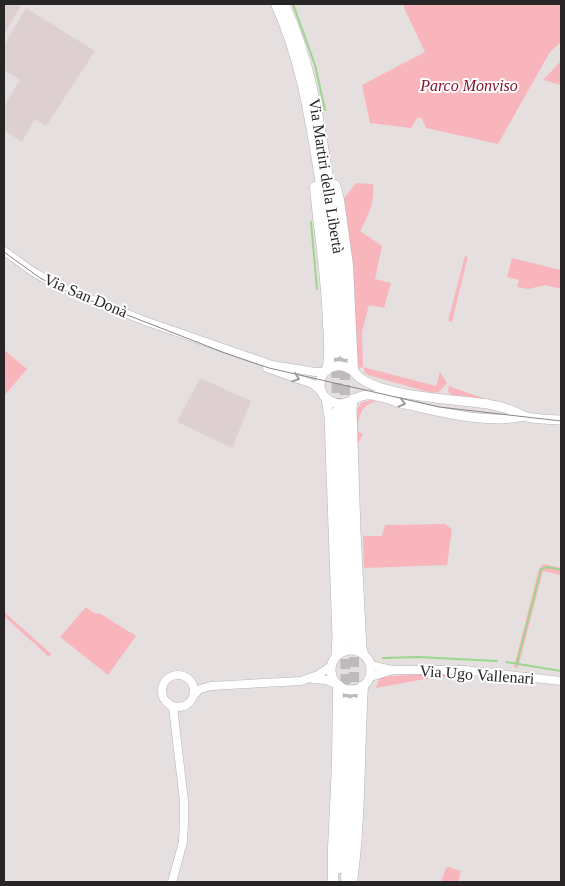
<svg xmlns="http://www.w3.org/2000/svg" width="565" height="886" font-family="Georgia,serif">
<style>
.built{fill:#ded0d1}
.green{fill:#f9b5bc}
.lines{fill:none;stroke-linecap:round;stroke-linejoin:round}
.stream{stroke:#9cd58e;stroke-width:2}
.primary-tunnel{stroke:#bfbabb;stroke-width:10;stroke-dasharray:10 5;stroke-linecap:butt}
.tertiary-casing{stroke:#b9b4b5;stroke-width:9}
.secondary-casing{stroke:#b9b4b5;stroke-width:10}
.primary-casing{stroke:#b9b4b5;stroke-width:11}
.tertiary{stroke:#fff;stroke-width:8}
.secondary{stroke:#fff;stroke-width:9}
.primary{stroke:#fff;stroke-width:10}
.tram{stroke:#8a8586;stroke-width:1}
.oneway{stroke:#9e9d9d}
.labels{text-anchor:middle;stroke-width:4;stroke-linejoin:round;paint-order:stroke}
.park-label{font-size:16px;font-style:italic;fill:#821433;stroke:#fff}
.street-label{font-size:16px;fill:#272525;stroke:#fff}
</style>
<rect width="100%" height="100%" fill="#e5dfe0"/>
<path class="built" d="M4 4H19L21 5 4 35Z
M26 8 95 51 46 126 35 119 22 142 4 130V106L20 80 4 70V45Z
M200 378 251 401 232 448 177 422Z"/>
<path class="green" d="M405 4H561V42L550 52 498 144 426 128 422 119 418 117 411 128 370 123 362 85 425 52 404 8Z
M561 61V85L543 80Z
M356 183 373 184C375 202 368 217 360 231L382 246 375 279 391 283 384 308 369 305 362 332 363 367 436 386 440 372 447 383 439 392 432 393 368 375 365 373 363 367 360 368 357 365 342 201Z
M465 256 468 257 466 264 452 322 448 321Z
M512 258 561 270V289L546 285 528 289 517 287 519 280 507 277Z
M4 350 27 369 4 396Z
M449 385 451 387 486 399 451 395 448 391Z
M371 400 375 402C360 405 359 418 357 431L363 434 357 446C357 433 352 413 361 403Z
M445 524 452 529 447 565 364 568 363 536H382L385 525Z
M544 564 561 568V575L543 571 518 668 514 667 539 569Z
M86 607 94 613 101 614 136 636 108 675 60 637Z
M4 612 48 651 51 654 49 657 4 616Z
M423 674 465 675 456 678 444 677V679H425L376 688 380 677Z
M448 867 461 871 458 882H441L446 868Z"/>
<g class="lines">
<path class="stream" d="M293 4 315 65 325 110
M311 222 317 289
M383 658 418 657 497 661
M506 662 561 671
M517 663 541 569 548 567 561 570"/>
<path class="primary-tunnel" d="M336 353 337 411
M345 410V354
M354 642V702
M345 644 346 702"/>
<g class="tertiary-casing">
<path id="tertiary" d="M4 251 32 271 56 285 145 321 272 365 315 372H325
M267 368 313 384 322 392
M370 665 392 670H464L561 681
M162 691a16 16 0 1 1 32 0a16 16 0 1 1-32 0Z
M370 677 390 671
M314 679 327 680 336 684
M194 695 200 689 211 686 301 681 318 675 331 666
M172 882 183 842 184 822V801L173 707"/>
</g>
<g class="secondary-casing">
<path id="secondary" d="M326 398 329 417 337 636 336 656
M353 399 352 409 356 532 362 649 364 655
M524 416C488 425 436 411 401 403 391 400 381 396 371 395 358 393 348 407 335 403 326 401 320 393 320 384 321 363 345 361 356 374 375 397 458 399 488 404 496 406 505 407 513 411 517 412 520 415 524 416 535 420 549 419 561 420
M331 670a20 20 0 1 1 40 0a20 20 0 1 1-40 0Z"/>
</g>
<g class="primary-casing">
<path id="primary" d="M276 4C301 60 309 112 319 172 328 233 336 292 336 353
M284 4C308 55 317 109 326 165 336 228 344 290 345 354
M335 185 339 200 348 265 353 370
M315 187C319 233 327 278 328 324 329 339 331 356 327 370
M337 411 345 644
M344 411 354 642
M339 868 344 802 346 702
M346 878 351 814 354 702
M333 882V849L337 765 338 685
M352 882C361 817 359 752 363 686"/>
</g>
<use href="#tertiary" class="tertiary"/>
<use href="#secondary" class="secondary"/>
<use href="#primary" class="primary"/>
<path class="tram" d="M4 252 40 278 63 290 225 353 269 368 439 407 561 421"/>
</g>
<defs><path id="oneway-chevron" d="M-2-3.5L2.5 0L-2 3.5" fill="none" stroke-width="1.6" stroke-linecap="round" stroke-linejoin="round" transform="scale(1.25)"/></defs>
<g class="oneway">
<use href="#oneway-chevron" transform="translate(296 378) rotate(19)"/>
<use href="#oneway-chevron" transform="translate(402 403) rotate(14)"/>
</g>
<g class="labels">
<g class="park-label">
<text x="469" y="91">Parco Monviso</text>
</g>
<g class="street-label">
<text transform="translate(327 176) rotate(81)" y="6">Via Martiri della Libertà</text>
<text transform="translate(86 295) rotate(23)" y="6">Via San Donà</text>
<text transform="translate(477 674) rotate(4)" y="6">Via Ugo Vallenari</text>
</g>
</g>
<rect width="565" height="886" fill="none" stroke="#272525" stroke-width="10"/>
</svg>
